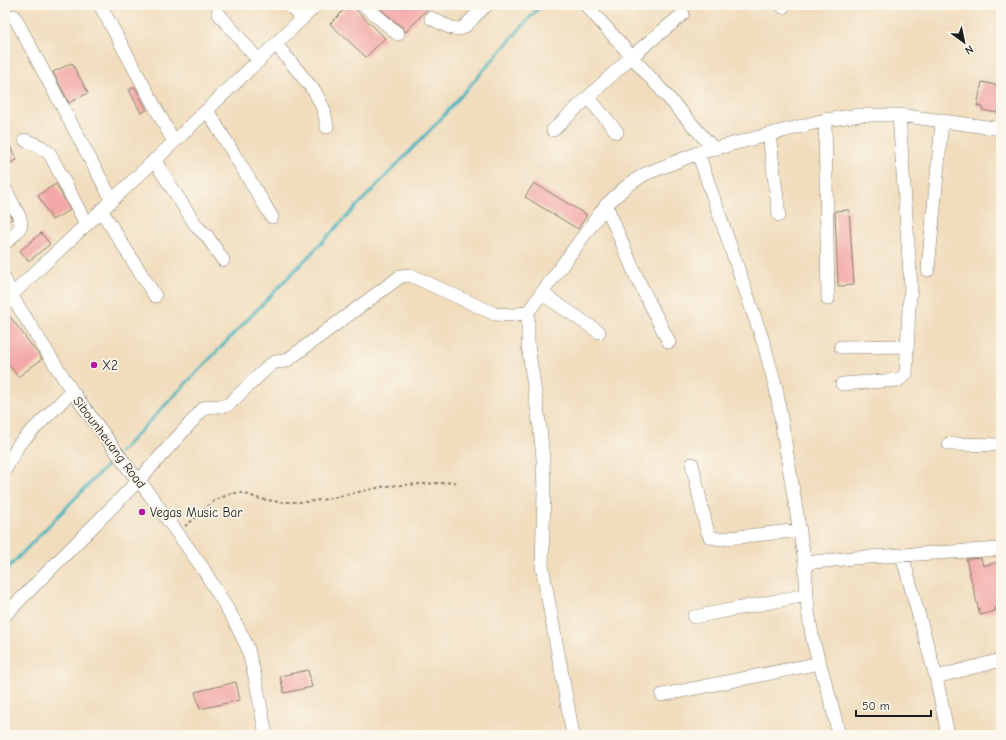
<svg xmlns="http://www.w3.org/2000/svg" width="1006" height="740" font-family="'Comic Neue',sans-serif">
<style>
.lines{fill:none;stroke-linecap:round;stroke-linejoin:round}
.stream{stroke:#42b2bb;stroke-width:3}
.building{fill:#f3a8a7}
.minor-casing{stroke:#867c6c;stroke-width:14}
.path{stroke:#867c6c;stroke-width:2;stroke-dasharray:3 3;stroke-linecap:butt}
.minor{stroke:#fff;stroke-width:13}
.poi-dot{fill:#b5179e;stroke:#fbf7ec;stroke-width:1.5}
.labels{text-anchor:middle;stroke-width:3.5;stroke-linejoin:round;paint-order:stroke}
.poi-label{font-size:13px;fill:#1c1c1c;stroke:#fbf7ec;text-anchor:start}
.street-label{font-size:13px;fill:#1c1c1c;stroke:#fbf7ec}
</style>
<rect width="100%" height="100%" fill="#fbf7ec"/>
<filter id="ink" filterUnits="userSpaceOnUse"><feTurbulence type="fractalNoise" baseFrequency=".025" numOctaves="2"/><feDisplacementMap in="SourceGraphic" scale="8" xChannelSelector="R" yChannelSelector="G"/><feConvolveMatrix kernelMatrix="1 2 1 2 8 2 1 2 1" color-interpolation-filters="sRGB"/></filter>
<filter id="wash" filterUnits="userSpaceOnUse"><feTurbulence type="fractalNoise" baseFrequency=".012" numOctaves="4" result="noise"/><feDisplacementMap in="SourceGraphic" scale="16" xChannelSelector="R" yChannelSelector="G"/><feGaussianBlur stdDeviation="0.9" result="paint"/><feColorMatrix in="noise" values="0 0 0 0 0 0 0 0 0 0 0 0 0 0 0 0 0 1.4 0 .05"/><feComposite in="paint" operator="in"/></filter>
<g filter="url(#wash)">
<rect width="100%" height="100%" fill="#f1ddbd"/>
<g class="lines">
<path class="stream" d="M120 452 437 123 541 5
M5 571 116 456"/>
</g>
<g id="blocks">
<path class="building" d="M349 5H351L385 38 366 57 330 24Z
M376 5H431L406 32 403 28Z
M72 63 88 93 69 103 53 72Z
M982 82 1001 86V111H997V113L982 110 983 107 977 106Z
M135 87 147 110 141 113 129 90Z
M5 137 17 160 5 166Z
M534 183 587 215 578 229 525 197Z
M56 184 70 210 52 220 38 195Z
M5 206 12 219 5 223Z
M849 210 854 285 838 286 835 211Z
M41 233 50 244 29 261 20 251Z
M5 310 42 359 18 377 5 360Z
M981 558 983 566 998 562 1001 574V606L995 608V611L980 615 966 559Z
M308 670 312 687 284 693 280 676Z
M236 682 240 700 200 709 195 692Z"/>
</g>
</g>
<g filter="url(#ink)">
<use href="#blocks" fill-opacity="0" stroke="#867c6c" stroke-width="1"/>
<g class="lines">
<g class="minor-casing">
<path id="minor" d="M100 5 174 142
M290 5 302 19
M364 5 398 34
M586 5 713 148
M782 5 783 7
M218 13 259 61
M14 16 112 200
M431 18C469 39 459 27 487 5
M276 44 315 92 324 110 327 127
M588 97 617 132
M207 110 272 217
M825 120 828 299
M553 130 631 57 683 14
M769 134 779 215
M25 140 41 147 50 154 86 224
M698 153 763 341 776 388 805 563 808 611 813 641 831 702 839 735
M154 160 197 227 207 236 223 260
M5 189 20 218 21 226 16 233 5 243
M606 205 636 276 669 342
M101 210 155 296
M928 270 942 122
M5 280 11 295 72 391 132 473 139 480 202 567 234 620 247 646 255 677 266 735
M541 293 599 332
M6 300 174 142 316 5
M528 312V345L540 428 543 458 544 493 542 566 573 735
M841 347 906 346
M842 384 898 380 906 374 909 307 911 288 899 115
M949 444 1001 445
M692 464 707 530 710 537 720 539 800 530
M5 470 19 444 72 391
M902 555 936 677 948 735
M805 563 853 558 1001 549
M5 615 139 480 204 408C213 404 220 409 229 404L270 365 275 362 286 361 401 276 410 275 495 314 513 315 528 312 606 205 628 185 645 174 698 153 825 120 859 115H899L1001 129
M694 617 807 595
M936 677 1001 660
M662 695 820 663"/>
</g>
<path class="path" d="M185 526 193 520 215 500 233 493H243L260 499 280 502H306L327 499 386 486 458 482"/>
<use href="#minor" class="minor"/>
</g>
</g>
<g class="poi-dot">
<circle cx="94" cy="365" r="4"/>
<circle cx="142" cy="512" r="4"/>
</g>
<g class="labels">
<g class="poi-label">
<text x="102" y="370">X2</text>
<text x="150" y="517">Vegas Music Bar</text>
</g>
<g class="street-label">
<text transform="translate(110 442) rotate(53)" y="5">Sibounheuang Road</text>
</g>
</g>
<rect width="1006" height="740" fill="none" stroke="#fbf7ec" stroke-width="20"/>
<g transform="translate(964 42) rotate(147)" stroke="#fbf7ec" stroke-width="3" paint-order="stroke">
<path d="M0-3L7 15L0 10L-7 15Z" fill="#1c1c1c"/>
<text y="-6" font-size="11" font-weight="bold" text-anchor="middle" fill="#1c1c1c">N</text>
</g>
<path d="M856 710v6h75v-6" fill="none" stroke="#1c1c1c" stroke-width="2"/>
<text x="862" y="710" font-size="12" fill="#1c1c1c" stroke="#fbf7ec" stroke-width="3" paint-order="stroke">50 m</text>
</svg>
